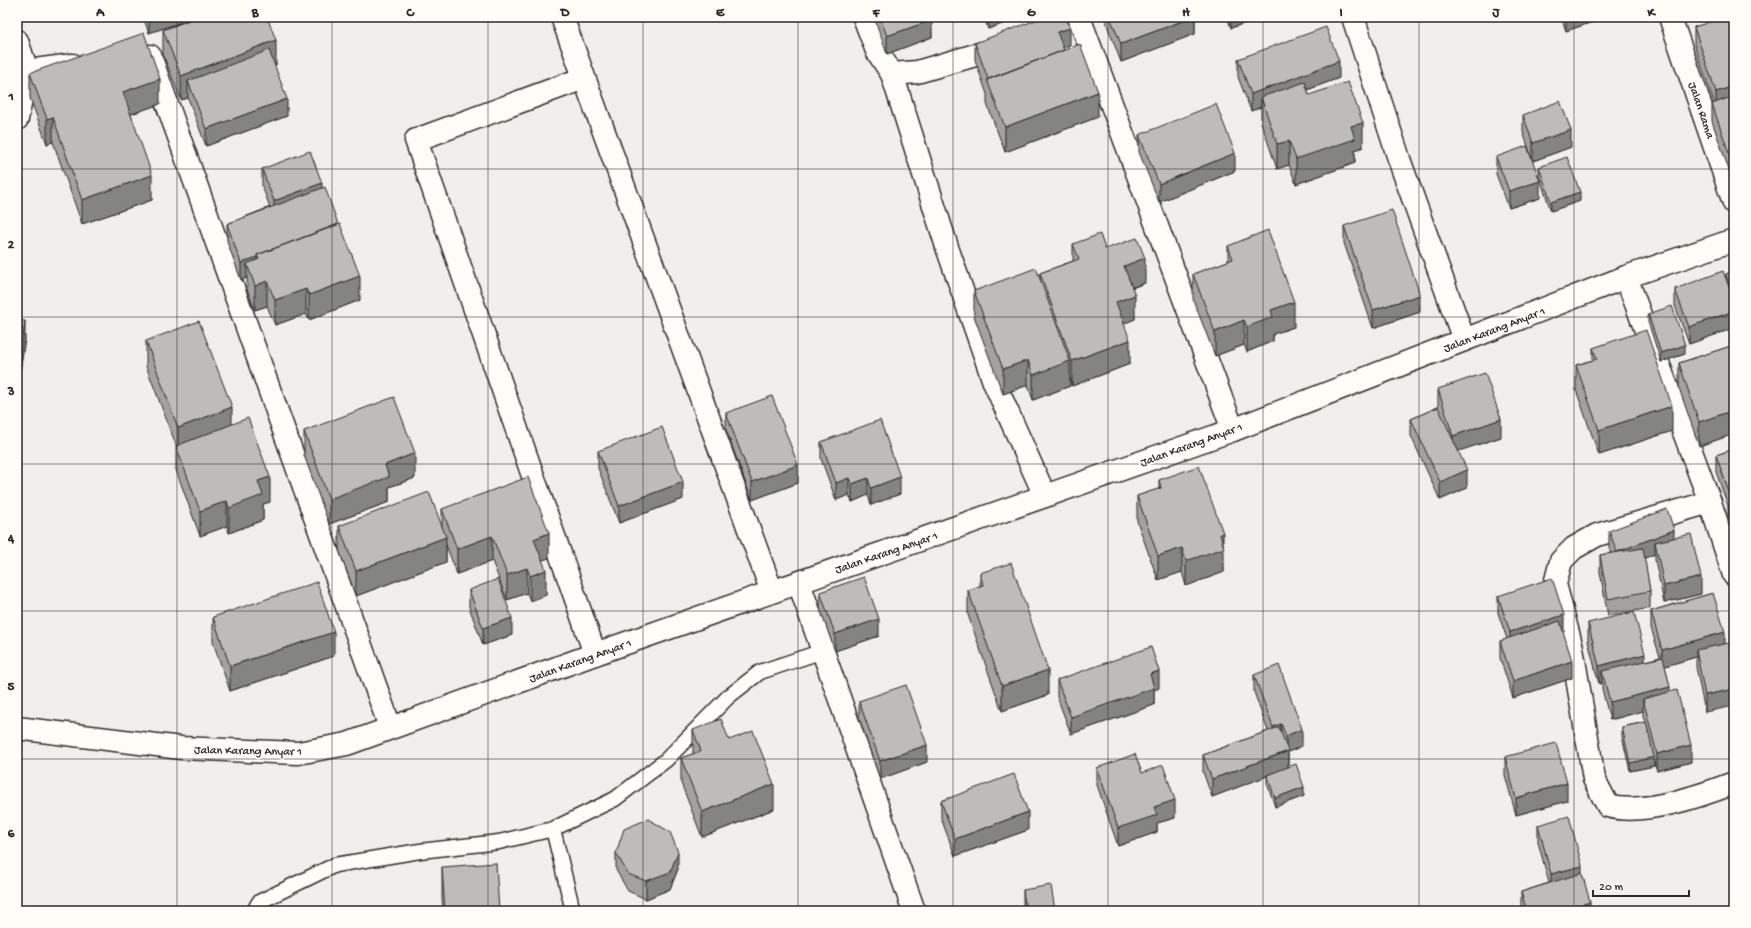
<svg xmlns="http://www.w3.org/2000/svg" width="1751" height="928" font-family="'Gochi Hand',sans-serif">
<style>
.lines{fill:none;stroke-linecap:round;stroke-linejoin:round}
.lane-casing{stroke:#2b2b2b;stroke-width:17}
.street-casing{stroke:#2b2b2b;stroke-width:25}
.primary-casing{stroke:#2b2b2b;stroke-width:25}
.lane{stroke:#fdfcf7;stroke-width:14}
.street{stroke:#fdfcf7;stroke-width:22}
.primary{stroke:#fdfcf7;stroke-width:22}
.wall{fill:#a3a29e;stroke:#2b2b2b}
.shaded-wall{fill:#848481;stroke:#2b2b2b}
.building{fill:#bdbcb8;stroke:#2b2b2b}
.grid{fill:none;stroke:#2b2b2b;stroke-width:1;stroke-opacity:0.55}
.labels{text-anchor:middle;stroke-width:3.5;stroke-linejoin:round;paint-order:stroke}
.street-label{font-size:12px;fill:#2b2b2b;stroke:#fdfcf7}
.neatline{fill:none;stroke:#2b2b2b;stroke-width:1.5}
.grid-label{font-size:13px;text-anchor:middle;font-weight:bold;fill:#2b2b2b}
</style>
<rect width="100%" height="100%" fill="#f0efeb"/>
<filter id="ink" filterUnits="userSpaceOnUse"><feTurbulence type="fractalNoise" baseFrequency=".025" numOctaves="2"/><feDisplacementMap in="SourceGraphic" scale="8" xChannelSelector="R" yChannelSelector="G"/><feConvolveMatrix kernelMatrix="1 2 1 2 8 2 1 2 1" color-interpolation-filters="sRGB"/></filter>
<g filter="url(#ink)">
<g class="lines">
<g class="lane-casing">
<path id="lane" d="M553 829 573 911
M254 911 259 902 335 865 420 851 499 842 553 829 615 799 666 760 728 697 760 672 823 651"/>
</g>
<g class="street-casing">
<path id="street" d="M562 17 772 592
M864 17 877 51 892 74 917 72 1003 47
M1079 17 1233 430
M1353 17 1400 162 1464 340
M1670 17 1734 203
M17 41 27 71 17 119
M150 56 390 727
M27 71 73 65
M892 74 948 250 994 382 1045 496
M584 78 416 140 595 654
M1626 277 1710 502 1734 575
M1710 502 1597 535 1574 548 1561 561 1555 584 1572 648 1594 779 1608 806C1643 816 1700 796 1734 783
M799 583 914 911"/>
</g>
<g class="primary-casing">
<path id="primary" d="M17 728 181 748 298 753 347 744 595 654 1233 430 1626 277 1734 240"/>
</g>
<use href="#lane" class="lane"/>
<use href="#street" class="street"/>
<use href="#primary" class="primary"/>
</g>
<path class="wall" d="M143 17H267L276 65H274L287 116 206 146 188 98 181 100 163 54V30L196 17 149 33Z
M874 17H931L932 37 887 54Z
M984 17H1021L988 29Z
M1104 17H1195V34L1121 62Z
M1227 17H1262L1231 28Z
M1561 17H1607L1566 31Z
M1734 17 1731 176 1712 121V104L1714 103 1694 44V27Z
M975 43 1070 45 1063 47 1064 50 1098 117 1005 152 987 104V94L975 60Z
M1238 59 1339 78 1307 90 1309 95 1363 147 1355 150V163L1296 184 1289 165 1277 169 1261 122V107L1251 111 1238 77Z
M30 73 160 104 131 114 152 200 82 224 53 142 47 144 30 98Z
M1523 115 1571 147 1533 161 1523 132Z
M1139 135 1235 171 1159 202 1139 152Z
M1496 157 1540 198 1509 208 1496 174Z
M1539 167 1580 201 1551 211 1539 176Z
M262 169 322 188 360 300 309 320 306 314 275 325 267 306 255 310 247 289V278L241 280 227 241V224L270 207 262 186Z
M1344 226 1420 312 1373 328 1344 243Z
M1073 244 1105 249 1145 283 1132 288 1135 319 1124 323 1130 364 1072 386 1070 378V386L1033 400 1028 385 1003 394 974 316V291L1040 280V273L1073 261Z
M1228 246 1294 327 1273 334V341L1247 352 1244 345 1215 356 1193 299V274L1228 261Z
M1734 271V328L1689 344 1675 306V289L1726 278V274Z
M1648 314 1685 354 1661 362 1648 322Z
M17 320 25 338 20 372H19L17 395Z
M146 341 232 424 270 502 263 504V520L229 533 227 526 200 536 176 470V445L146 366Z
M1734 345V434L1699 446 1679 388V363Z
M1593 348 1672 431 1599 455 1576 390V365L1593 360Z
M1438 389 1501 437 1458 451 1467 488 1440 500 1411 436V419L1438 407Z
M726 413 798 483 752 500 726 430Z
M304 431 415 478 389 487V502L329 524 304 455Z
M821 442 900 494 871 505 868 495 852 502 849 495 836 500 821 459Z
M1734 449V538L1728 523V506L1716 472V455Z
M598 451 683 499 619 523 598 468Z
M1159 480 1223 543 1224 572 1186 586 1182 572 1158 580 1137 521V496L1159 489Z
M442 509 549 558 542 560 546 595 530 601 527 593 507 600 492 561 457 574 446 545V562L356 596 339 550V526H442Z
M1609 531 1674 538 1701 594 1664 603 1655 560V554L1644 558 1650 591V608L1608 616 1600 572V555L1611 553 1609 549Z
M980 573 1048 695 1002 711 968 615V590L980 586Z
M469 590 512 635 483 645 469 607Z
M820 592 879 636 835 651 820 609Z
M1713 593 1705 712 1696 667V657L1665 666 1670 692 1691 762 1657 771 1654 758V766L1630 771 1622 736V727L1645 722 1643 716V711L1610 720 1602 689V683L1599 684 1588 641V623L1645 661 1660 657 1651 628V611Z
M1498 596 1564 632H1563L1572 678 1513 698 1500 658V641L1507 639 1498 613Z
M213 617 334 656 230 691 213 642Z
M1254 675 1302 746 1288 752V767L1304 796 1275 807 1267 783V776L1212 797 1203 772V755L1268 731 1254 692Z
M1057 680 1159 688 1154 690V705L1071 734 1057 697Z
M859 701 927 762 880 779 859 718Z
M693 730 729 740 774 809 702 837 681 783V758L693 754Z
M1505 757 1567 801 1516 815 1505 775Z
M1097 768 1142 773 1175 818 1157 823V832L1118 846 1097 785Z
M941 801 1028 830 955 856 941 818Z
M1538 825 1582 874 1590 911H1522L1521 909V892L1549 883 1538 842Z
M616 853 678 869 670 889 646 899 628 891 616 870Z
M442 867 499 911H443L442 898Z
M1023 890 1055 911H1023Z"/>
<path class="shaded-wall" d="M149 17H197L149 33Z
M988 17H1021L988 29Z
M1193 17H1195V34L1121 62V44Z
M1231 17H1262L1231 28Z
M1566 17H1607L1566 31Z
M932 20V37L887 54V36Z
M1070 28V45L1057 50V32Z
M276 40V65L194 96 188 81V98L181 100V76Z
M1339 61V78L1264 106 1261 97V107L1251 111V94Z
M160 79V104L123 117V92Z
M1734 86V103L1716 109V92Z
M1098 92V117L1005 152V127Z
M287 99V116L206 146V129Z
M53 117V142L47 144V119Z
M1363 123V147L1355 150V163L1296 184V159L1351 126Z
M1571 130V147L1533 161V143Z
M1289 141V165L1277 169V144Z
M1235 153V171L1159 202V184Z
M1734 158V175L1731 176V159Z
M152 175V200L82 224V200Z
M1540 181V198L1509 208V191Z
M322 183V200L274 218V201Z
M1580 192V201L1551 211V202Z
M18 246V263L17 276V259Z
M257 257V274L247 264V278L241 280V263Z
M1145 258V283L1124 290V266Z
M360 276V300L309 320V295Z
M267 281V306L255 310V286Z
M306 289V314L275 325V300Z
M1135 295V319L1116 327V302Z
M1420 295V312L1373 328V310Z
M1294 302V327L1273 334V341L1247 352V327L1271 310Z
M1734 311V328L1689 344V327Z
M1244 320V345L1215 356V332Z
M25 321V338L20 372V355Z
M1130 340V364L1072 386V361Z
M1685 345V354L1661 362V353Z
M19 358V376L17 395V378Z
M1028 360V385L1003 394V369Z
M1070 361V386L1033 400V375Z
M1672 406V431L1599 455V430Z
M232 407V432L178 453V428Z
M1734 410V434L1699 446V422Z
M1501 419V437L1453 453V436Z
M415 453V478L389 487V502L329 524V499L385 465Z
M798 465V483L752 500V482Z
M1467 470V488L1440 500V482Z
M270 477V502L263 504V520L229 533V508L258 481Z
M900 477V494L871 505V488Z
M849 478V495L836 500V483Z
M868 478V495L852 502V484Z
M683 482V499L619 523V506Z
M1734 497V514L1731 515V498Z
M227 501V526L200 536V511Z
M1674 530V547L1655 542V554L1617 569V552Z
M549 533V558L534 563V539Z
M1223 533V548H1224V572L1186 586V561L1220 534Z
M492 536V561L457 574V549Z
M446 537V562L356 596V571Z
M1182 548V572L1158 580V556Z
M527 568V593L507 600V575Z
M546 570V595L530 601V576Z
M1701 577V594L1664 603V586Z
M18 590V607L17 615V598Z
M1564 615V632L1510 650V632Z
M512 618V635L483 645V628Z
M879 619V636L835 651V634Z
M334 632V656L230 691V666Z
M1725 632V650H1696V657L1662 667V650Z
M1645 654V672L1602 671V683L1599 684V666Z
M1572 661V678L1513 698V681Z
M1048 670V695L1002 711V686Z
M1159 671V688L1154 690V705L1071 734V717L1150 674Z
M1670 687V704L1643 699V711L1610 720V702Z
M1734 689V706L1705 712V695Z
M1281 724V742L1273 744V727Z
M1302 729V746L1288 752V768L1267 775V776L1212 797V779L1286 752V736Z
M927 745V762L880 779V761Z
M1691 745V762L1657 771V754Z
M1654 757V766L1630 771V763Z
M1567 783V801L1516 815V798Z
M774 784V809L702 837V812Z
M1304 787V796L1275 807V798Z
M1175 800V818L1157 823V832L1118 846V828L1154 807Z
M1028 812V830L955 856V839Z
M678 852V869L670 889 646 899V881Z
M1582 866V883L1551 891V874Z
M1590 902V911H1559Z"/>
<path class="building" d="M197 17H267L276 40 181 76 163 30Z
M880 17H931L932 20 887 36Z
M1044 17H1066L1070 28 1057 32 1064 50 988 79 975 43Z
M1110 17H1193L1121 44Z
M1725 17H1734V86L1716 92 1694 27Z
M1326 27 1339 61 1251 94 1238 59Z
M144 33 160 79 123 92 152 175 82 200 53 117 47 119 30 73Z
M1080 44 1098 92 1005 127 987 80Z
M269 50 287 99 206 129 188 81Z
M1305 82 1309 95 1348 82 1363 123 1351 126 1355 139 1296 159 1289 141 1277 144 1261 97Z
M1734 96V158L1731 159 1712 104Z
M1560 101 1571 130 1533 143 1523 115Z
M1216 104 1235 153 1159 184 1139 135Z
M1527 146 1540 181 1509 191 1496 157Z
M310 151 322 183 274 201 262 169Z
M1567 157 1580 192 1551 202 1539 167Z
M325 187 338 224 257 255V257L241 263 227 224Z
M1392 210 1420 295 1373 310 1344 226Z
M340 224 360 276 309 295 306 289 275 300 267 281 255 286 247 264 259 259 257 255Z
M1268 230 1294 302 1271 310 1273 317 1247 327 1244 320 1215 332 1193 274 1233 259 1228 246Z
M1100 234 1105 249 1137 238 1145 258 1124 266 1135 295 1116 302 1130 340 1072 361 1040 273 1079 259 1073 244Z
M17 246H18L17 259Z
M1036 268 1070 361 1033 375 1028 360 1003 369 974 291Z
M1723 271 1734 300V311L1689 327 1675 289Z
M1734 271V300L1726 274Z
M1672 306 1685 345 1661 353 1648 314Z
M17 320 25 321 20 355H17Z
M199 321 232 407 178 428 146 341Z
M1646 330 1672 406 1599 430 1576 365 1597 359 1593 348Z
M1734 345V410L1699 422 1679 363Z
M17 358H19L17 378Z
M1485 373 1501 419 1453 436 1438 389Z
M772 396 798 465 752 482 726 413Z
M394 397 415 453 385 465 389 477 329 499 304 431Z
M1438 407 1467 470 1440 482 1411 419Z
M248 418 270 477 258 481 263 495 229 508 227 501 200 511 176 446Z
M880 420 900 477 871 488 868 478 852 484 849 478 836 483 821 442Z
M662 427 683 482 619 506 598 451Z
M1734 449V497L1731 498 1716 455Z
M1199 466 1223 533 1220 534 1224 548 1186 561 1182 548 1158 556 1137 496 1161 488 1159 480Z
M528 477 549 533 534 539 546 570 530 576 527 568 507 575 492 536 457 549 442 509Z
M429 492 446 537 356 571 339 526Z
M1734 504V521L1728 506Z
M1667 509 1674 530 1617 552 1609 531Z
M1691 534 1701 577 1664 586 1655 542Z
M1643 548 1650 591 1608 599 1600 555Z
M1011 563 1048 670 1002 686 968 590 983 585 980 573Z
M864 577 879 619 835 634 820 592Z
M1552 578 1564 615 1510 632 1498 596Z
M498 579 512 618 483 628 469 590Z
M317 582 334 632 230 666 213 617Z
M1713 593 1725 632 1662 650 1651 611Z
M1634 612 1645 654 1599 666 1588 623Z
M1560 621 1572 661 1513 681 1500 641Z
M1729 643 1734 669V689L1705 695 1696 650Z
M1151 647 1159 671 1150 674 1154 688 1071 717 1057 680Z
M1663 657 1670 687 1610 702 1602 671Z
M1279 665 1302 729 1286 736 1281 724 1273 727 1254 675Z
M906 685 927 745 880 761 859 701Z
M1677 690 1691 745 1657 754 1643 699Z
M721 719 729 740 753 731 774 784 702 812 681 758 701 751 693 730Z
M1646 722 1654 757 1630 763 1622 727Z
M1279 727 1288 751 1212 779 1203 755Z
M1556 743 1567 783 1516 798 1505 757Z
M1135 754 1142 773 1163 765 1175 800 1154 807 1157 815 1118 828 1097 768Z
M1296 764 1304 787 1275 798 1267 775Z
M1014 774 1028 812 955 839 941 801Z
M1569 816 1582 866 1551 874 1538 825Z
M648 819 670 832 678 852 670 872 646 881 628 874 616 853 624 829Z
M496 863 499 911H445L442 867Z
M1582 873 1590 902 1559 911H1527L1521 892Z
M1051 885 1055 911H1026L1023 890Z"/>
</g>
<path class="grid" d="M177 17V911M332 17V911M488 17V911M643 17V911M798 17V911M953 17V911M1108 17V911M1263 17V911M1419 17V911M1574 17V911M17 169H1734M17 317H1734M17 464H1734M17 611H1734M17 759H1734"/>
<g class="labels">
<g class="street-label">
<text transform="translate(1702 110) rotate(71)" y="4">Jalan Rama</text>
<text transform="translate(1494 329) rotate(-21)" y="4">Jalan Karang Anyar 1</text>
<text transform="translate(1191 444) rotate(-20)" y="4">Jalan Karang Anyar 1</text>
<text transform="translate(886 552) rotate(-19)" y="4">Jalan Karang Anyar 1</text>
<text transform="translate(580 660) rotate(-20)" y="4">Jalan Karang Anyar 1</text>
<text transform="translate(248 750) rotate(1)" y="4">Jalan Karang Anyar 1</text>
</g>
</g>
<rect width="1751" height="928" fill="none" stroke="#fdfcf7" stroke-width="44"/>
<path d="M1593 890v6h96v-6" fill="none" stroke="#2b2b2b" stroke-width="2"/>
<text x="1599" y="890" font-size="12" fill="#2b2b2b" stroke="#fdfcf7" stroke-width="3" paint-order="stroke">20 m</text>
<rect x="22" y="22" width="1707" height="884" class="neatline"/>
<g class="grid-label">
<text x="100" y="16">A</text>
<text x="255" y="16">B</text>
<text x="410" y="16">C</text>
<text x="565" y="16">D</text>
<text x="720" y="16">E</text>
<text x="876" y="16">F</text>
<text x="1031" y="16">G</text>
<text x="1186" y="16">H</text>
<text x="1341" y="16">I</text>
<text x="1496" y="16">J</text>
<text x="1651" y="16">K</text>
<text x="11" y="100">1</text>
<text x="11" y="248">2</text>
<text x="11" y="395">3</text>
<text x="11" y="542">4</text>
<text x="11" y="690">5</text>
<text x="11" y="837">6</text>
</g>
</svg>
